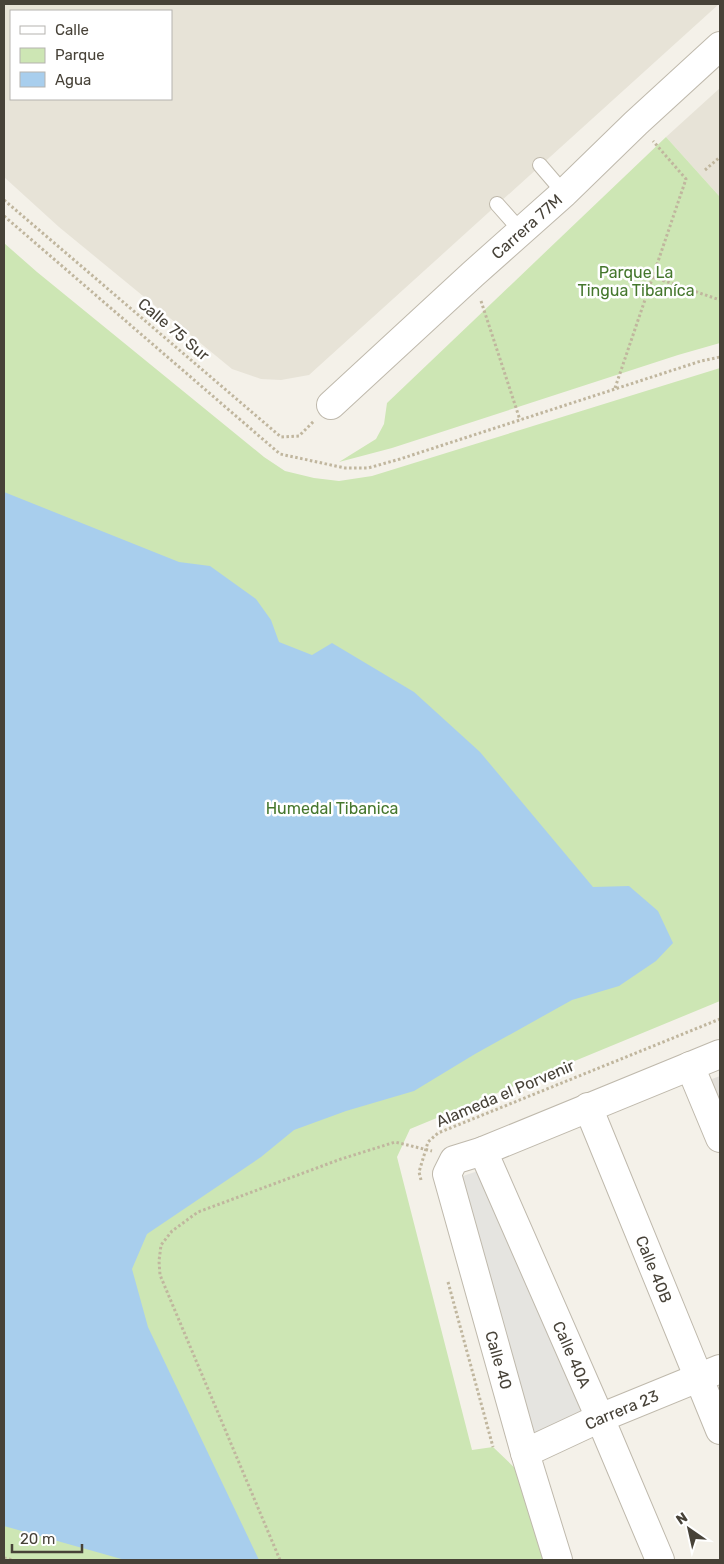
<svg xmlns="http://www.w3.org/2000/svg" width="724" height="1564" font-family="Rubik,sans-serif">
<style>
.residential{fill:#e7e3d7;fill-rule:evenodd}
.industrial{fill:#e3e0da}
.green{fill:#cde6b4}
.parking{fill:#e5e4e0}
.water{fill:#a8ceed}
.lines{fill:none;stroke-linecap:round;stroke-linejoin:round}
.lane-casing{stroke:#bfb9ac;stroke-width:16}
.street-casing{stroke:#bfb9ac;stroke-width:30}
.path{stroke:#c0b69e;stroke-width:3;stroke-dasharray:2.5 2.5;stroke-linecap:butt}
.lane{stroke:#fff;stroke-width:14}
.street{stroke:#fff;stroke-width:28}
.labels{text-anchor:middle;stroke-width:5;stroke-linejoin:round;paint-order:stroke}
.street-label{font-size:16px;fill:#474238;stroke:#fff}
.park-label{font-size:16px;fill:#45772d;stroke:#fff}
</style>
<rect width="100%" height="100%" fill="#f4f1e9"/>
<path class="residential" d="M4 4H719L309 375 281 380 261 379 232 369 59 227 4 177ZM11 11H171V99H11Z
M720 88V197L666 137Z"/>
<path class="industrial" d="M720 1076V1120L704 1082Z"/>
<path class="green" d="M666 137 720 197V343L678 355 392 448 339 462 376 439 384 424 387 403Z
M4 243 37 272 264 457 285 471 314 478 339 481 372 476 720 368V1001L410 1129 397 1157 472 1450 493 1447 519 1472 546 1560H4Z"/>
<path class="parking" d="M484 1169 597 1431 536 1455 454 1179Z"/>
<path class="water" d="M4 492 179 562 210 566 256 599 271 620 279 642 312 655 332 643 414 692 480 752 593 887 629 886 658 911 673 943 656 961 619 986 572 1000 475 1054 414 1091 346 1111 294 1130 261 1157 147 1234 132 1269 148 1327 259 1560H125L4 1526Z"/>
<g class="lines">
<g class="lane-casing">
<path id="lane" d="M540 165 564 193
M497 204 521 231"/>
</g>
<g class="street-casing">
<g id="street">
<path id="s1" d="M331 405 473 274 564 193 636 123 720 46"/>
<path d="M690 1066 720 1138"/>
<path id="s2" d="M588 1107 720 1430"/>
<path id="s3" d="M483 1151 600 1418 660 1560"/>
<path id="s4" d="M525 1453 600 1418 720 1369"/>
<path d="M558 1560 525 1453 447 1174 454 1160 483 1151 720 1054"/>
</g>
</g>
<path class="path" d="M705 170 720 157
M4 200 281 437 299 436 314 421
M4 216 280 454 345 468H368L400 459 701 361 720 357
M653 277 720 300
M481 301 520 420
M615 388 686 179 653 141
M421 1180 419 1172 428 1142 438 1133 720 1019
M448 1282 493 1447
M4 1558 13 1560
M280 1560 160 1275 159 1261 161 1245 172 1231 198 1212 341 1159 395 1142 432 1151"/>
<use href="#lane" class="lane"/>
<use href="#street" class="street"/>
</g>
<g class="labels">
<g class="street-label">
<text dy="6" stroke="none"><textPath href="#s1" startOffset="265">Carrera 77M</textPath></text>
<text transform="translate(174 329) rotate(40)" y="6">Calle 75 Sur</text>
<text transform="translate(505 1093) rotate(-23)" y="6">Alameda el Porvenir</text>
<text dy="6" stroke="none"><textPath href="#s2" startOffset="175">Calle 40B</textPath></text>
<text dy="6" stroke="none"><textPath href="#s3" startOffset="222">Calle 40A</textPath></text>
<text transform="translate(499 1360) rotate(74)" y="6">Calle 40</text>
<text dy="6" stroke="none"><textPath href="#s4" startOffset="106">Carrera 23</textPath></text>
</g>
<g class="park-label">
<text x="636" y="278">Parque La<tspan x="636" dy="18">Tingua Tibaníca</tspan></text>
<text x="332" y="814">Humedal Tibanica</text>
</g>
</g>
<rect width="724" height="1564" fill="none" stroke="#474238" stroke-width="10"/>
<rect x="10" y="10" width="162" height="90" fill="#ffffff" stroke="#b5b3af"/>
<rect x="20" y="26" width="25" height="8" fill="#ffffff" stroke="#b5b3af"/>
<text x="55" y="35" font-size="15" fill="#474238">Calle</text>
<rect x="20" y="48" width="25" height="15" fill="#cde6b4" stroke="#b5b3af"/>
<text x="55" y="60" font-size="15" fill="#474238">Parque</text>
<rect x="20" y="72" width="25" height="15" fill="#a8ceed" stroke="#b5b3af"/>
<text x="55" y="85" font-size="15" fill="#474238">Agua</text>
<g transform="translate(689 1529) rotate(326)" stroke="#ffffff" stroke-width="4" paint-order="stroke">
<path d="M0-4L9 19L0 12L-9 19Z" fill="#474238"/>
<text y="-8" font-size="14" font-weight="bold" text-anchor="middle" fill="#474238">N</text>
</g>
<path d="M12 1544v8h70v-8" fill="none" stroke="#474238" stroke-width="2.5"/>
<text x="20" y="1544" font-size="15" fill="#474238" stroke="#ffffff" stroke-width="4" paint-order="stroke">20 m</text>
</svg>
